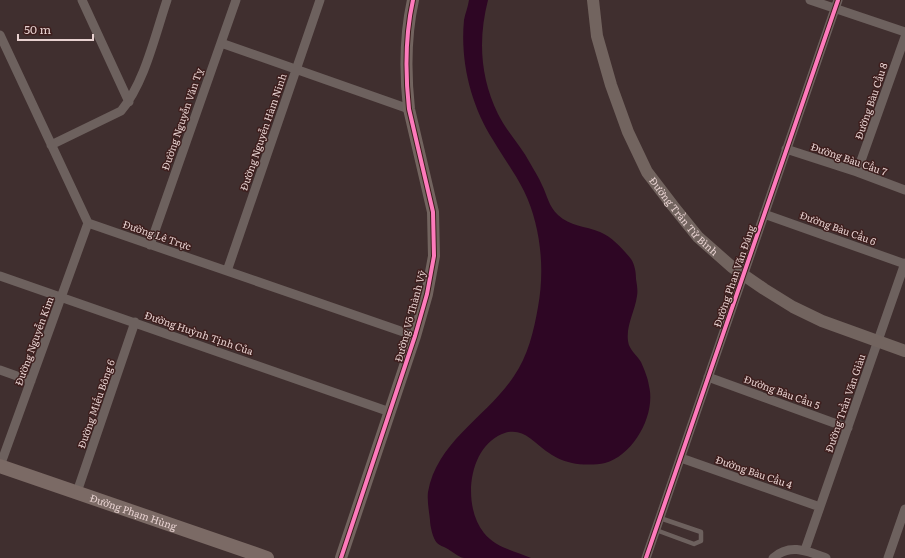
<svg xmlns="http://www.w3.org/2000/svg" width="905" height="558" font-family="Literata,serif">
<style>
.water{fill:#2e0624}
.lines{fill:none;stroke-linecap:round;stroke-linejoin:round}
.lane{stroke:#6d615e;stroke-width:4.5}
.street{stroke:#6d615e;stroke-width:9}
.secondary{stroke:#72645f;stroke-width:12}
.primary{stroke:#7b6a65;stroke-width:14}
.cycleway-casing{stroke:#3d1e1d;stroke-width:6}
.cycleway{stroke:#fd7abc;stroke-width:4}
.labels{text-anchor:middle;stroke-width:3;stroke-linejoin:round;paint-order:stroke}
.street-label{font-size:10px;fill:#e7d1d0;stroke:#3d1e1d}
</style>
<rect width="100%" height="100%" fill="#402f2f"/>
<path class="water" d="M469 0H488C478 39 480 77 498 114 507 132 521 146 530 163 534 170 539 178 542 185 547 195 549 207 558 215 570 226 585 226 600 232 612 237 623 249 631 259 635 265 636 273 636 279 637 285 638 291 637 296 635 311 626 325 628 341 629 350 637 355 641 362 644 369 648 378 649 386 656 414 634 455 605 463 596 465 581 465 572 463 562 461 553 456 546 451 532 440 521 426 502 434 468 448 462 506 484 533 495 547 514 551 531 558 516 558 500 558 485 558 479 558 471 558 464 558 458 557 452 551 446 548 444 547 439 545 437 543 433 539 430 526 430 520 429 511 427 501 428 492 437 441 488 416 514 376 528 356 534 330 538 307 545 270 541 226 524 191 515 173 503 157 493 140 471 105 460 62 464 20 465 14 468 7 469 0Z"/>
<g class="lines">
<path class="lane" d="M656 530 694 544 701 541V532L660 518"/>
<path class="street" d="M82 0 129 102
M810 0 905 32
M0 35 88 223 415 336
M221 43 409 109
M51 145 121 111C145 82 155 35 167 0
M786 149 857 172 905 190
M857 172 905 37
M764 214 905 264
M150 245 236 0
M227 271 320 0
M0 276 390 412
M0 370 31 381
M708 377 848 428
M681 458 820 507
M0 466 88 223
M77 492 135 322
M805 550 905 263
M646 558 838 0
M773 558C790 543 807 551 826 558
M888 558 905 509"/>
<g class="secondary">
<path id="s1" d="M593 0 597 36 611 85 628 132 647 172 673 206 698 237 732 267 764 289 793 307 822 321 905 351"/>
<path d="M341 558 415 336 427 294 434 256 433 212 409 109C405 72 405 36 413 0"/>
</g>
<path class="primary" id="s2" d="M0 466 267 558"/>
<g class="cycleway-casing">
<path id="cycleway" d="M341 558 415 336 427 294 434 256 433 212 409 109C405 72 405 36 413 0
M646 558 838 0"/>
</g>
<use href="#cycleway" class="cycleway"/>
</g>
<g class="labels">
<g class="street-label">
<text transform="translate(871 101) rotate(-71)" y="4">Đường Bàu Cầu 8</text>
<text transform="translate(182 119) rotate(-71)" y="4">Đường Nguyễn Văn Tỵ</text>
<text transform="translate(263 132) rotate(-71)" y="4">Đường Nguyễn Hàm Ninh</text>
<text transform="translate(849 159) rotate(19)" y="4">Đường Bàu Cầu 7</text>
<text dy="4" stroke="none"><textPath href="#s1" startOffset="239">Đường Trần Tử Bình</textPath></text>
<text transform="translate(838 228) rotate(20)" y="4">Đường Bàu Cầu 6</text>
<text transform="translate(157 235) rotate(19)" y="4">Đường Lê Trực</text>
<text transform="translate(734 276) rotate(-71)" y="4">Đường Phan Văn Đáng</text>
<text transform="translate(410 316) rotate(-75)" y="4">Đường Võ Thành Vỹ</text>
<text transform="translate(199 333) rotate(19)" y="4">Đường Huỳnh Tịnh Của</text>
<text transform="translate(34 341) rotate(-70)" y="4">Đường Nguyễn Kim</text>
<text transform="translate(782 392) rotate(20)" y="4">Đường Bàu Cầu 5</text>
<text transform="translate(845 403) rotate(-71)" y="4">Đường Trần Văn Giàu</text>
<text transform="translate(96 404) rotate(-71)" y="4">Đường Miếu Bông 6</text>
<text transform="translate(754 472) rotate(19)" y="4">Đường Bàu Cầu 4</text>
<text dy="4" stroke="none"><textPath href="#s2" startOffset="141">Đường Phạm Hùng</textPath></text>
</g>
</g>
<path d="M18 34v6h75v-6" fill="none" stroke="#e7d1d0" stroke-width="2"/>
<text x="24" y="34" font-size="12" fill="#e7d1d0" stroke="#3d1e1d" stroke-width="3" paint-order="stroke">50 m</text>
</svg>
